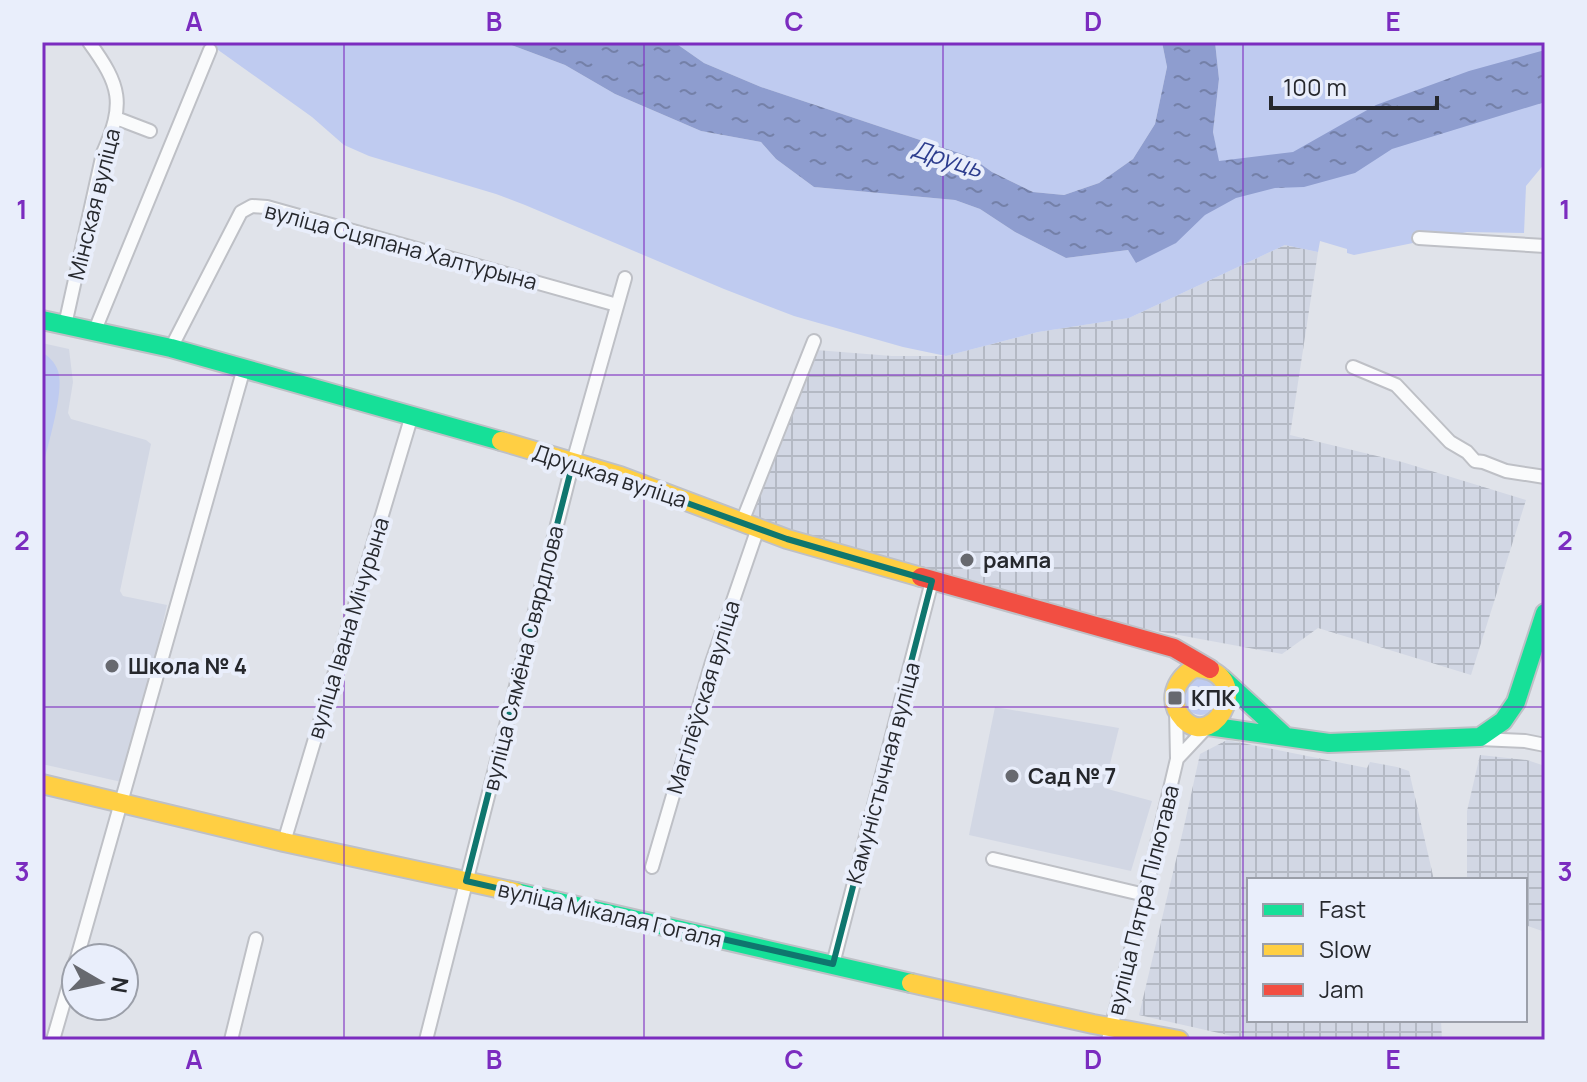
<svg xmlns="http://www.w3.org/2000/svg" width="1587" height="1082" font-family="Manrope,sans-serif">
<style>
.built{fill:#d2d7e4}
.industrial{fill:url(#industrial-grid)}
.grass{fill:#bfcbf0}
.water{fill:url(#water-ripples)}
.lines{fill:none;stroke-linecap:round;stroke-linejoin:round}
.street-casing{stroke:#bec0c6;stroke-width:16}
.fast-casing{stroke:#bec0c6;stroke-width:22}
.slow-casing{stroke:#bec0c6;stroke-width:22}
.jam-casing{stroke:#bec0c6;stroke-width:22}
.street{stroke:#fafbfc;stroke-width:12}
.fast{stroke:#16e098;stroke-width:18}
.slow{stroke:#ffcf43;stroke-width:18}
.jam{stroke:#f24e42;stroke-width:18}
.marked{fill:none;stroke:#0f766e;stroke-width:6;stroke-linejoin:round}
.grid{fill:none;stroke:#7b2cbf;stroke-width:2;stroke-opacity:0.55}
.poi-dot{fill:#67696f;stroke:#e9eefb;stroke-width:3}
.labels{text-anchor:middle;stroke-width:8;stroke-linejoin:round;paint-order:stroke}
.street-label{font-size:22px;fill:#26282d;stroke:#e9eefb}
.poi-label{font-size:22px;font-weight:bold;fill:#26282d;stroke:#e9eefb;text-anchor:start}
.water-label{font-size:24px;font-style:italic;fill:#2d3d8e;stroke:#e9eefb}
.neatline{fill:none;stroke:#7b2cbf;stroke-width:3}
.grid-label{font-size:26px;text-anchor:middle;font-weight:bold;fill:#7b2cbf}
</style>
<defs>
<pattern id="industrial-grid" width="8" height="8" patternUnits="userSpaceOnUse" patternTransform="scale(2)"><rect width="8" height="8" fill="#d2d7e4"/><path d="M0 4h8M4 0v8" fill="none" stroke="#b4b9c4"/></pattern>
<pattern id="water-ripples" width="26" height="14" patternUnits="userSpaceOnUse" patternTransform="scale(2)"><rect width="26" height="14" fill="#8e9dcf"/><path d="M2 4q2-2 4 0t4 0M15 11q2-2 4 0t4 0" fill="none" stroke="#7480a8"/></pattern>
</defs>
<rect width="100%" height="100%" fill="#e0e3ea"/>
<path class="built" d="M42 343 69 349 73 382 68 413 71 419 146 440 151 444 120 591 123 596 167 605 126 783 42 764Z
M995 707 1119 728 1104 788 1152 801 1131 871 969 835Z"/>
<path class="industrial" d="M1285 245 1318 252 1290 435 1402 462 1526 500 1471 675 1318 628 1282 654 1119 624 814 539 756 519 752 509 816 350 892 356H946L1038 332 1129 318Z
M1227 740 1367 768 1370 762 1397 767 1409 771 1434 880H1249V1020H1441L1442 1040H1250L1139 1015 1185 822 1200 754Z
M1480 755 1527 760 1545 766V932L1525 925V880H1467V811Z"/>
<path class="grass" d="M207 42H503L565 65 615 94 701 131 761 142 776 159 814 187 955 200 980 209 1015 232 1066 258 1128 250 1137 263 1218 161 1213 132 1219 79 1215 42H1545V163L1526 186 1524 233 1467 232 1354 255 1347 253V249L1320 241 1318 252 1285 245 1129 318 1038 332 946 356 903 347 794 316 724 289 525 205 496 194 369 156 344 145 312 117Z
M674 42H1162L1167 67 1155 124 1133 159 1099 183 1064 195 1033 192 992 172 971 157 761 87 704 63Z
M42 352C49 357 55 362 58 371 65 391 47 447 42 470Z
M1182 696a19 19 0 1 1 38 0a19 19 0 1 1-38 0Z"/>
<path class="water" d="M503 42H674L704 63 761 87 971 157 992 172 1033 192 1064 195 1099 183 1133 159 1155 124 1167 67 1162 42H1215L1219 79 1213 132 1219 161 1293 152 1376 105 1469 71 1545 50V102L1392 149 1355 173 1304 187 1275 188 1236 198 1205 215 1176 243 1136 263 1128 250 1066 258 1015 232 980 209 955 200 814 187 776 159 761 142 701 131 615 94 565 65Z"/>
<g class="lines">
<g class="street-casing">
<path id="street" d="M116 118 150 131
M1419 238 1545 246
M65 325 103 153C125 103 121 86 89 42
M95 330 210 50
M171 348 241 212 252 206 267 207 617 305
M1353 367 1396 385 1450 442 1467 452 1475 461 1483 462 1506 471 1545 477
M742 522 814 341
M1479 739 1525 741 1545 745
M1177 759 1208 726
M284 842 412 415
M993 859 1145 895
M652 867 712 662 758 528
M77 958 244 368
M833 964 932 581
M53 1040 76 960
M231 1040 256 939
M426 1040 573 462 625 278
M1108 1040 1145 895 1177 759 1176 709"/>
</g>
<g class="fast-casing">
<path id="fast" d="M42 320 171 348 501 441
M1222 678 1285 736
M1208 726 1329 743 1480 737 1503 721 1516 702 1545 613
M516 892 911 983"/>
</g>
<g class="slow-casing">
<path id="slow" d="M501 441 620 476 787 539 921 577
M1194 668C1257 669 1216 752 1184 720 1166 701 1175 680 1194 668Z
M42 784 284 842 516 892
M911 983 1093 1024 1179 1040"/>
</g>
<g class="jam-casing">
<path id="jam" d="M921 577 1174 648 1210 669"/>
</g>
<use href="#street" class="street"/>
<use href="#fast" class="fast"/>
<use href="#slow" class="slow"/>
<use href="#jam" class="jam"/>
</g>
<path class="marked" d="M573 462 787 539 932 581 833 964 466 881Z"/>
<path class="grid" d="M344 42V1040M644 42V1040M943 42V1040M1243 42V1040M42 375H1545M42 707H1545"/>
<g class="poi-dot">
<circle cx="967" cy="560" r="8"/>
<circle cx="112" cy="666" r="8"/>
<rect x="1167" y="690" width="16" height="16" rx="4"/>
<circle cx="1012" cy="776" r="8"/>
</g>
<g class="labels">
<g class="street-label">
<text transform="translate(94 204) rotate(-76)" y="8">Мінская вуліца</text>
<text transform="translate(401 246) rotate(15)" y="8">вуліца Сцяпана Халтурына</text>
<text transform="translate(610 476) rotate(18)" y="8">Друцкая вуліца</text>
<text transform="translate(348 628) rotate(-73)" y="8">вуліца Івана Мічурына</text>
<text transform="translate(523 658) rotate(-76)" y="8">вуліца Сямёна Свярдлова</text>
<text transform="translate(703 697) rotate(-73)" y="8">Магілёўская вуліца</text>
<text transform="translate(883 773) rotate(-75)" y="8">Камуністычная вуліца</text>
<text transform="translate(1143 900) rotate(-76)" y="8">вуліца Пятра Пілютава</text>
<text transform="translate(610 914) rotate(13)" y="8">вуліца Мікалая Гогаля</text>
</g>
<g class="poi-label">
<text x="983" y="568">рампа</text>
<text x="128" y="674">Школа № 4</text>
<text x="1191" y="706">КПК</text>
<text x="1028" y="784">Сад № 7</text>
</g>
<g class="water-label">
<text transform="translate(947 159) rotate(18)" y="8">Друць</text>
</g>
</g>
<rect width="1587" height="1082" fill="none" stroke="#e9eefb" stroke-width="88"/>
<rect x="1247" y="878" width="280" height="144" fill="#e9eefb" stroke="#9b9fa9" stroke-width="2"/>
<rect x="1263" y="904" width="40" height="12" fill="#16e098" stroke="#9b9fa9" stroke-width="2"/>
<text x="1319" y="918" font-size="24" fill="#26282d">Fast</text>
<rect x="1263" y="944" width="40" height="12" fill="#ffcf43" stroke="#9b9fa9" stroke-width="2"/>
<text x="1319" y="958" font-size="24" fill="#26282d">Slow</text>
<rect x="1263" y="984" width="40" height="12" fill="#f24e42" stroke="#9b9fa9" stroke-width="2"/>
<text x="1319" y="998" font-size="24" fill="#26282d">Jam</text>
<g transform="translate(100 982) rotate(99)"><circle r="38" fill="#e9eefb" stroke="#9b9fa9" stroke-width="2"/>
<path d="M0-6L14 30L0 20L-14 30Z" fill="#67696f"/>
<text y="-12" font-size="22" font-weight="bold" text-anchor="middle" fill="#26282d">N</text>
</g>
<path d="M1271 96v12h166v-12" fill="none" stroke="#26282d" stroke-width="4"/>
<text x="1283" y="96" font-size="24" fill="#26282d" stroke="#e9eefb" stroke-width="6" paint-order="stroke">100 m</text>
<rect x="44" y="44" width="1499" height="994" class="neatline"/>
<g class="grid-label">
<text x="194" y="31">A</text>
<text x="494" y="31">B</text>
<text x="794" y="31">C</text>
<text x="1093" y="31">D</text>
<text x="1393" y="31">E</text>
<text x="22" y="219">1</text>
<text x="1565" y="219">1</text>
<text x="22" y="550">2</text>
<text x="1565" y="550">2</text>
<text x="22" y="881">3</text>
<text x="1565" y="881">3</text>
<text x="194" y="1069">A</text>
<text x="494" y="1069">B</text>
<text x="794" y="1069">C</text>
<text x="1093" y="1069">D</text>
<text x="1393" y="1069">E</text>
</g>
</svg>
